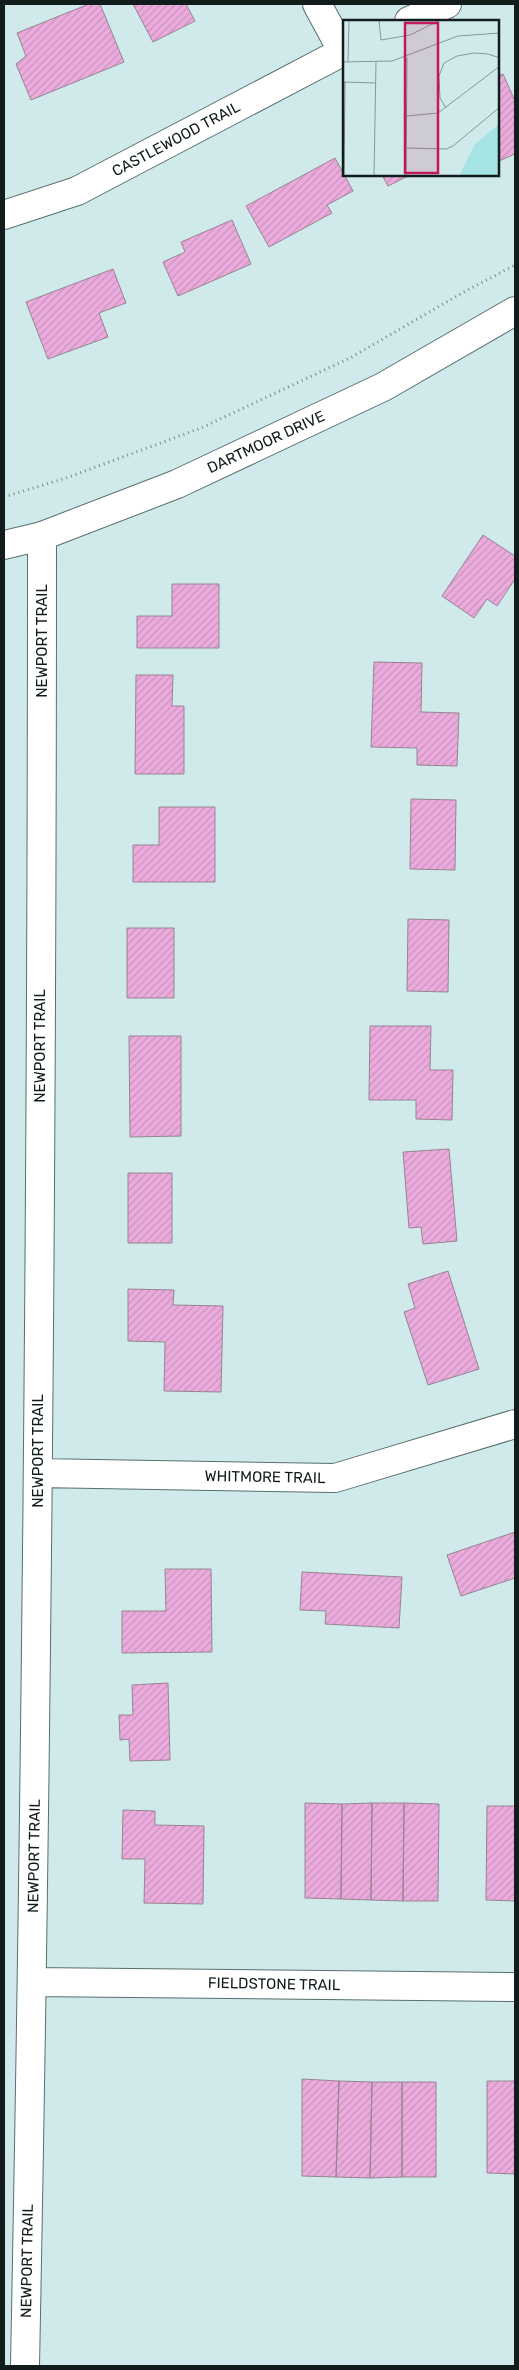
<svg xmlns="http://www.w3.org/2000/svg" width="519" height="2370" font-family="Rubik,sans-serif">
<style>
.building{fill:url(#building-hatch);stroke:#968491}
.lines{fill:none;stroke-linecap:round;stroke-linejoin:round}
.minor-casing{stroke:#576f6f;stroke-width:30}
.tertiary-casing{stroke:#576f6f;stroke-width:30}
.path{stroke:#768889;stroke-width:3;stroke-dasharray:1 4;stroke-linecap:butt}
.minor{stroke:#fff;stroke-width:28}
.tertiary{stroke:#fff;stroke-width:28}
.labels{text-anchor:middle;stroke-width:4;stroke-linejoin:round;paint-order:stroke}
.street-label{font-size:15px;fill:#121c1c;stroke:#fff}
.inset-road{fill:none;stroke:#849898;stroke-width:1}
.view{fill:#c2185b;fill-opacity:0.15;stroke:#c2185b;stroke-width:2.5}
.inset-edge{fill:none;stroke:#121c1c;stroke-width:2.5}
</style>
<defs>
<pattern id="building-hatch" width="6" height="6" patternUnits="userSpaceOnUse" patternTransform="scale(1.25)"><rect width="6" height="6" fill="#ebabdc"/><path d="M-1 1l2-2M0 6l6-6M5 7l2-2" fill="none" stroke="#c893bc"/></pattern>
</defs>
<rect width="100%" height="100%" fill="#d0eaeb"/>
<path class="building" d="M89 4H100L124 62 31 100 16 64 26 56 17 33Z
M133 4H186L195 21 153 42Z
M503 74 515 101V154L499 161 498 76Z
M335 158 353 191 327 205 332 213 269 247 246 206Z
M382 175H410L388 186Z
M232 220 251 264 178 296 163 262 185 252 181 242Z
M113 269 126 303 99 313 108 337 48 359 26 302Z
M483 535 515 556V579L497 606 487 599 474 618 442 596Z
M172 584H219V648H137V616H172Z
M374 662 422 663 421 712 459 713 457 766 417 765V748L371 747Z
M136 675H173L172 706H184V774H135Z
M411 799 456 800 455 870 410 869Z
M159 807H215V882H133V845H159Z
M408 919 449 920 448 992 407 991Z
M127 928H174V998H127Z
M370 1026H431L430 1070H453L452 1120 416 1119V1100H369Z
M129 1036H181V1136L130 1137Z
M449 1149 457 1241 423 1244 421 1227 409 1228 403 1152Z
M128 1173H172V1243H128Z
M448 1271 479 1369 428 1385 404 1312 415 1308 408 1284Z
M128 1289 174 1290 173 1305 223 1306 221 1392 164 1391 165 1342 128 1341Z
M515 1532V1578L461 1596 447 1555Z
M165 1569H211L212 1652 122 1653V1611H166Z
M302 1572 402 1577 399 1628 325 1624 326 1611 300 1610Z
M168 1683 170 1760 130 1761 129 1739 120 1740 119 1715H133L132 1685Z
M305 1803 342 1804 341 1899 305 1898Z
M372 1803 371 1900 341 1899 342 1804Z
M372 1803H404L403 1901 371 1900Z
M404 1803 439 1804 438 1901H403Z
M487 1806H515V1901L486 1900Z
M123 1810 155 1811V1825L204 1826 203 1904 144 1903 145 1859H122Z
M302 2079 339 2081 336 2177 302 2176Z
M339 2081 372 2082 370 2178 336 2177Z
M487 2081H515V2174L487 2173Z
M372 2082H402V2177L370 2178Z
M402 2082H436V2177H402Z"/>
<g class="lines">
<g class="minor-casing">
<path id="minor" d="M317 4 343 52
M409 21 447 4
M4 215 77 191 344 51
M38 1473 335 1478 515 1424
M33 1982 515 1987
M25 2366C37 1756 42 1146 42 536"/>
</g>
<g class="tertiary-casing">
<path id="tertiary" d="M4 545 42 536 177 484 383 387 515 311"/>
</g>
<path class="path" d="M4 497 66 478 201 428 352 357 462 293 515 265"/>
<use href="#minor" class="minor"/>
<use href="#tertiary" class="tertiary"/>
</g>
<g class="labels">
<g class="street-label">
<text transform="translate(176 139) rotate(-28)" y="5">CASTLEWOOD TRAIL</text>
<text transform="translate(266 442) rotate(-25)" y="5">DARTMOOR DRIVE</text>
<text transform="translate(42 641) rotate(-90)" y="5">NEWPORT TRAIL</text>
<text transform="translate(40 1046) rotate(-90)" y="5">NEWPORT TRAIL</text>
<text transform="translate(38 1451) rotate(-90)" y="5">NEWPORT TRAIL</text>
<text transform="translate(265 1477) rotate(1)" y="5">WHITMORE TRAIL</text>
<text transform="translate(34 1856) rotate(-89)" y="5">NEWPORT TRAIL</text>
<text transform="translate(274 1984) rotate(1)" y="5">FIELDSTONE TRAIL</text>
<text transform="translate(27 2261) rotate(-89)" y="5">NEWPORT TRAIL</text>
</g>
</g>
<g transform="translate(343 20)">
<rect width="156" height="156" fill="#d0eaeb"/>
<path d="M156 104V156H116L132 124Z" fill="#a6e3e4"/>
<path class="inset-road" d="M36 0 38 20M38 20 67 15 97 0M0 42 49 41 115 16 157 13M5 42 6 0M1 62 33 63M103 88 97 78 96 56 101 43 114 36 131 33 145 34 157 38M64 96 95 93 157 46M64 128 103 129 110 126 157 87M1 156 2 62M31 156 33 42M63 156 64 37"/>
<path class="view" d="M62 3H95V153H62Z"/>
<rect width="156" height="156" class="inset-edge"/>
</g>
<rect width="519" height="2370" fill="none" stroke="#121c1c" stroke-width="10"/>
</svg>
